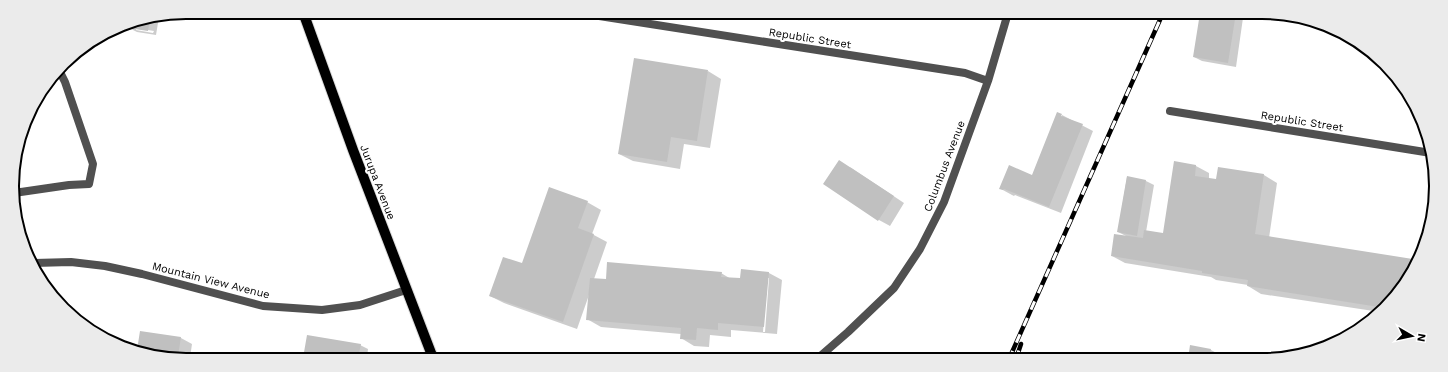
<svg xmlns="http://www.w3.org/2000/svg" width="1448" height="372" font-family="'Work Sans',sans-serif">
<style>
.shadow{fill:#0003;fill-rule:evenodd}
.building{fill:#c0c0c0}
.lines{fill:none;stroke-linecap:round;stroke-linejoin:round}
.primary-casing{stroke:#dbdbdb;stroke-width:12}
.lane{stroke:#505050;stroke-width:8}
.street{stroke:#505050;stroke-width:8}
.primary{stroke:#000;stroke-width:10}
.rail-casing{stroke:#000;stroke-width:4.5}
.rail{stroke:#fff;stroke-width:3;stroke-dasharray:9;stroke-linecap:butt}
.labels{text-anchor:middle;stroke-width:4;stroke-linejoin:round;paint-order:stroke}
.street-label{font-size:11px;fill:#000;stroke:#fff}
.rim{fill:none;stroke:#000;stroke-width:2}
</style>
<rect width="100%" height="100%" fill="#fff"/>
<path class="shadow" d="M204 12H218L217 14Z
M1236 13 1243 18 1236 67 1202 61 1194 57Z
M159 17 156 35 137 32 129 28V23ZM136 28 154 31 153 33 136 30Z
M708 71 721 79 710 148 684 144 680 169 633 161 619 154Z
M1062 115 1093 131 1061 213 1015 195 1014 196 1012 195 1001 189 1033 176Z
M1175 162 1196 166 1209 173V179L1217 181 1219 168 1264 175 1277 183 1269 238 1419 261 1418 263 1385 309 1380 312 1261 294 1248 286V285L1216 280 1211 277 1125 263 1112 256 1126 236 1118 232 1127 177 1146 181 1154 185 1146 232 1164 234Z
M850 167 904 203 890 226 879 220Z
M587 202 601 210 592 234 607 242 594 279 607 280 721 273 731 279 741 280 769 273 782 280 777 334 731 330V337L710 335 709 347 694 346 681 338V334L601 327 587 319 589 295 577 329 504 303 490 296ZM767 278H769L765 332H763Z
M141 332 181 338 192 344 190 358H163L138 350Z
M308 336 360 345 368 349 367 358H304Z
M1211 350 1222 356 1221 359H1189Z"/>
<path class="building" d="M1200 13H1236L1228 63 1193 57Z
M150 19 148 31 128 28V23Z
M634 58 708 70 697 141 671 137 667 162 618 154Z
M1057 112 1062 114 1061 116 1083 124 1049 207 1004 189 1003 190 999 189 1009 165 1032 175Z
M839 160 894 196 878 221 823 184Z
M1174 161 1196 165 1195 176 1216 179 1218 167 1264 174 1255 234 1419 260 1418 263 1385 308 1247 286 1248 280 1202 273V271L1111 256 1114 234 1143 238 1144 230 1163 233Z
M1127 176 1146 180 1137 236 1117 232Z
M549 187 588 201 578 228 594 234 563 322 489 296 503 257 522 263Z
M607 262 722 272 721 277 740 278 741 269 769 272 764 327 718 323V330L697 328 696 340 680 339 681 328 586 320 590 278 606 279Z
M140 331 181 337 178 356 159 352 158 357 137 350Z
M307 335 361 344 358 358H303Z
M1190 345 1211 349 1209 359H1188Z"/>
<g class="lines">
<g class="primary-casing">
<path id="primary" d="M303 12 353 150 433 358"/>
</g>
<path class="lane" d="M14 193 69 185 89 184 93 164 65 82 59 70"/>
<path class="street" d="M580 13 965 73 988 81
M1170 111 1431 153
M34 263 71 262 105 266 142 274 263 306 293 308 322 310 360 305 406 290
M817 359 848 332 894 288 920 249 944 202 988 81 1008 13"/>
<use href="#primary" class="primary"/>
<g class="rail-casing">
<path id="rail" d="M1009 359 1163 13
M1016 359 1021 344"/>
</g>
<use href="#rail" class="rail"/>
</g>
<g class="labels">
<g class="street-label">
<text transform="translate(810 38) rotate(9)" y="4">Republic Street</text>
<text transform="translate(1302 121) rotate(9)" y="4">Republic Street</text>
<text transform="translate(944 166) rotate(-69)" y="4">Columbus Avenue</text>
<text transform="translate(378 182) rotate(69)" y="4">Jurupa Avenue</text>
<text transform="translate(211 280) rotate(14)" y="4">Mountain View Avenue</text>
</g>
</g>
<path d="M0 0H1448V372H0ZM186 19H1262A167 167 0 0 1 1429 186V186A167 167 0 0 1 1262 353H186A167 167 0 0 1 19 186V186A167 167 0 0 1 186 19Z" fill="#ebebeb" fill-rule="evenodd"/>
<path class="rim" d="M186 19H1262A167 167 0 0 1 1429 186V186A167 167 0 0 1 1262 353H186A167 167 0 0 1 19 186V186A167 167 0 0 1 186 19Z"/>
<g transform="translate(1412 336) rotate(99)" stroke="#ffffff" stroke-width="3" paint-order="stroke">
<path d="M0-3L7 15L0 10L-7 15Z" fill="#000000"/>
<text y="-6" font-size="11" font-weight="bold" text-anchor="middle" fill="#000000">N</text>
</g>
</svg>
